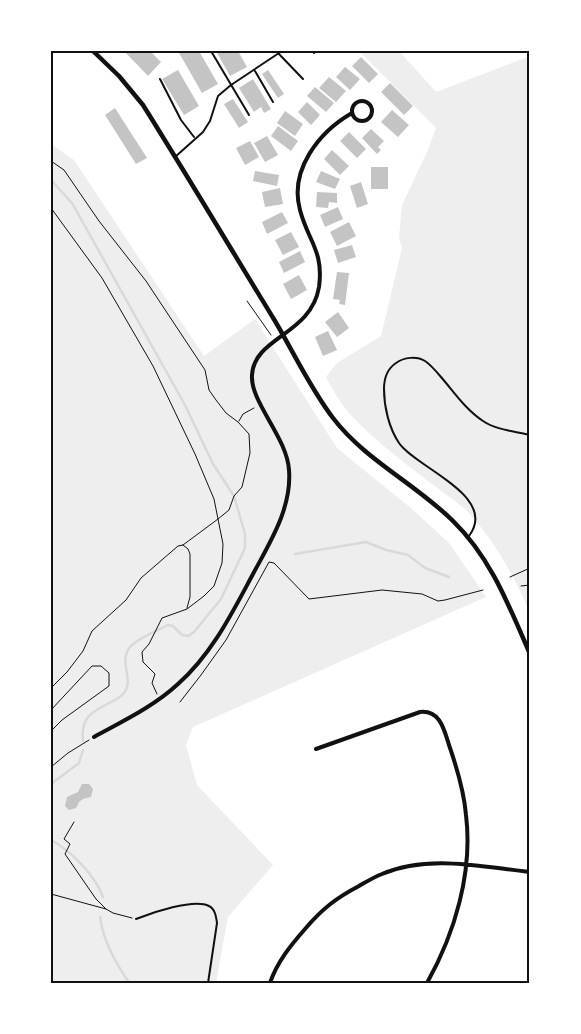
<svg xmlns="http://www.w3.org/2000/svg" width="581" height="1034" font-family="'Public Sans',sans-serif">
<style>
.green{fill:#eee}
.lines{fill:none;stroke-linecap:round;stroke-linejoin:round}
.stream{stroke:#d9d9d9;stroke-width:2.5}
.building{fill:#c4c4c4}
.path{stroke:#111;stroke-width:1}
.service{stroke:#111;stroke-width:2}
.minor{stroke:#111;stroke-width:4}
.tertiary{stroke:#111;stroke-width:4.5}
.neatline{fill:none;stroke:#111;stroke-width:2}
</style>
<rect width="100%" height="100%" fill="#fff"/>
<path class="green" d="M359 51H399L436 92 530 56V613C513 574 494 539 464 508 425 478 381 448 348 412 339 401 332 389 326 377L337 363 381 336 402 248 399 238 402 205 427 152 436 128Z
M51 144 74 160 204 356 255 319 337 448 412 509 450 544 486 597 193 727 186 745 197 785 273 865 228 917 216 983H51Z"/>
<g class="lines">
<path class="stream" d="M51 180 72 203 185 405 213 464 234 496 245 534V548L221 599 194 632 188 636 182 635 173 626 168 625C157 631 140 637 131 646 117 661 135 679 124 693 122 696 118 698 115 700 95 711 80 714 83 741
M295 554 366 542 386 550 408 555 425 568 449 577
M51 784 79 763 83 750
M51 840C71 851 95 875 103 897
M100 917C103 941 116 963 129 983"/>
</g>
<path class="building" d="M124 51H150L161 62 148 76Z
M178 51H199L218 84 202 93Z
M216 51H238L247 67 230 76Z
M361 57 378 74 369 83 352 66Z
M345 67 360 79 350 90 336 77Z
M178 70 199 106 184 115 162 79Z
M268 70 284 94 278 98 262 74Z
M329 77 346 91 336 102 319 88Z
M253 79 271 109 264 113 261 107 254 112 239 88Z
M390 83 413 106 404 115 381 92Z
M315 87 334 103 326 112 307 96Z
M233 99 248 122 239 128 224 104Z
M307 102 320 115 311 125 298 112Z
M115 108 147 158 136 164 105 115Z
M392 110 409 125 398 137 381 122Z
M285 111 303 124 295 136 277 123Z
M278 126 298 141 291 151 271 136Z
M371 129 384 141 378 147 381 150 377 154 362 138Z
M349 132 366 149 357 158 340 141Z
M267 136 278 155 265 162 254 143Z
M250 141 259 157 245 165 236 148Z
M332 150 349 166 340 175 324 159Z
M371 167H388V189H371Z
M255 171 279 175 277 186 253 181Z
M321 171 340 179 335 189 316 182Z
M361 182 368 204 357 208 350 186Z
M280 188 283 204 265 207 262 192Z
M317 192 337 193V203L329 202 328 208 316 207Z
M338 207 343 219 325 227 320 215Z
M282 212 288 223 267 234 262 222Z
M349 222 356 236 337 246 330 232Z
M291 232 299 247 283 255 275 240Z
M352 245 356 257 338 263 334 250Z
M300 251 305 262 284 273 279 262Z
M337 272 349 273 345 305 339 304 340 300 333 299Z
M299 275 307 290 291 299 283 284Z
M338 312 349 328 337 337 325 322Z
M328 331 337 350 323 356 315 337Z
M82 784H89L93 789 91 797 83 799 79 802 76 808 69 810 65 806 67 797 78 792Z"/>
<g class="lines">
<path class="path" d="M51 161 64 170 99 221 146 281 205 370 209 390 216 400 226 413 238 422 249 434 250 453 242 487 234 496 229 510 218 519 183 545 178 546 141 578 126 600 92 631 83 651 67 672 51 688
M51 208 102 278 153 366 195 454 214 499 223 544 222 563 214 586 204 596 187 609 162 618 149 644 142 652 143 662 155 674 152 683 157 694
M247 301 271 335
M239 421 243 414 254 408
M183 545 188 549 190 554V597L187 608
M510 577 530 568
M521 586 530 585
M180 702 201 675 226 640 269 562 274 563 309 599 382 590 422 594 438 601 445 600 483 590
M51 710 92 666H101L109 673V686L62 720 51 731
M51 767 68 753 89 740
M74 822 64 839 70 844 65 854 96 899 106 909
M51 894 106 909 113 913 132 918"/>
<path class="service" d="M211 51 249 115
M314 53 315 51
M279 54 303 79
M255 71 273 102
M160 79 181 120 194 137
M175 157 203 132 210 121 218 96 231 85 282 51
M469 536C499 496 416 468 399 443 389 428 384 407 384 389 384 378 387 369 396 363 404 357 417 356 425 361 431 365 436 371 441 377 454 392 466 410 483 421 496 430 514 431 530 435
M136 919C151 913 194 898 209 906 215 909 216 916 217 923L208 983"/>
<path class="minor" d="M352 111a10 10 0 1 1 20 0a10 10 0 1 1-20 0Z
M94 737C123 721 153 707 178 684 212 654 232 613 253 574 270 542 292 508 289 470 287 437 250 402 252 375 254 337 311 335 319 287 324 251 308 241 300 210 289 170 319 132 352 113
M316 749 420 712C440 710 444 729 449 745 457 768 464 791 466 815 473 872 455 933 427 983
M270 983C277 962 291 945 305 929 322 909 336 898 359 886 366 882 374 877 382 874 428 854 483 867 530 872"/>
<path class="tertiary" d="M93 51 119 76 143 105C188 177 231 249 275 321 294 353 310 388 333 418 365 460 416 484 453 521 491 558 509 606 530 654"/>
</g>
<rect width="581" height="1034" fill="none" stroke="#ffffff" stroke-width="105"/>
<rect x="52" y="52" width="476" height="930" class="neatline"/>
</svg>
